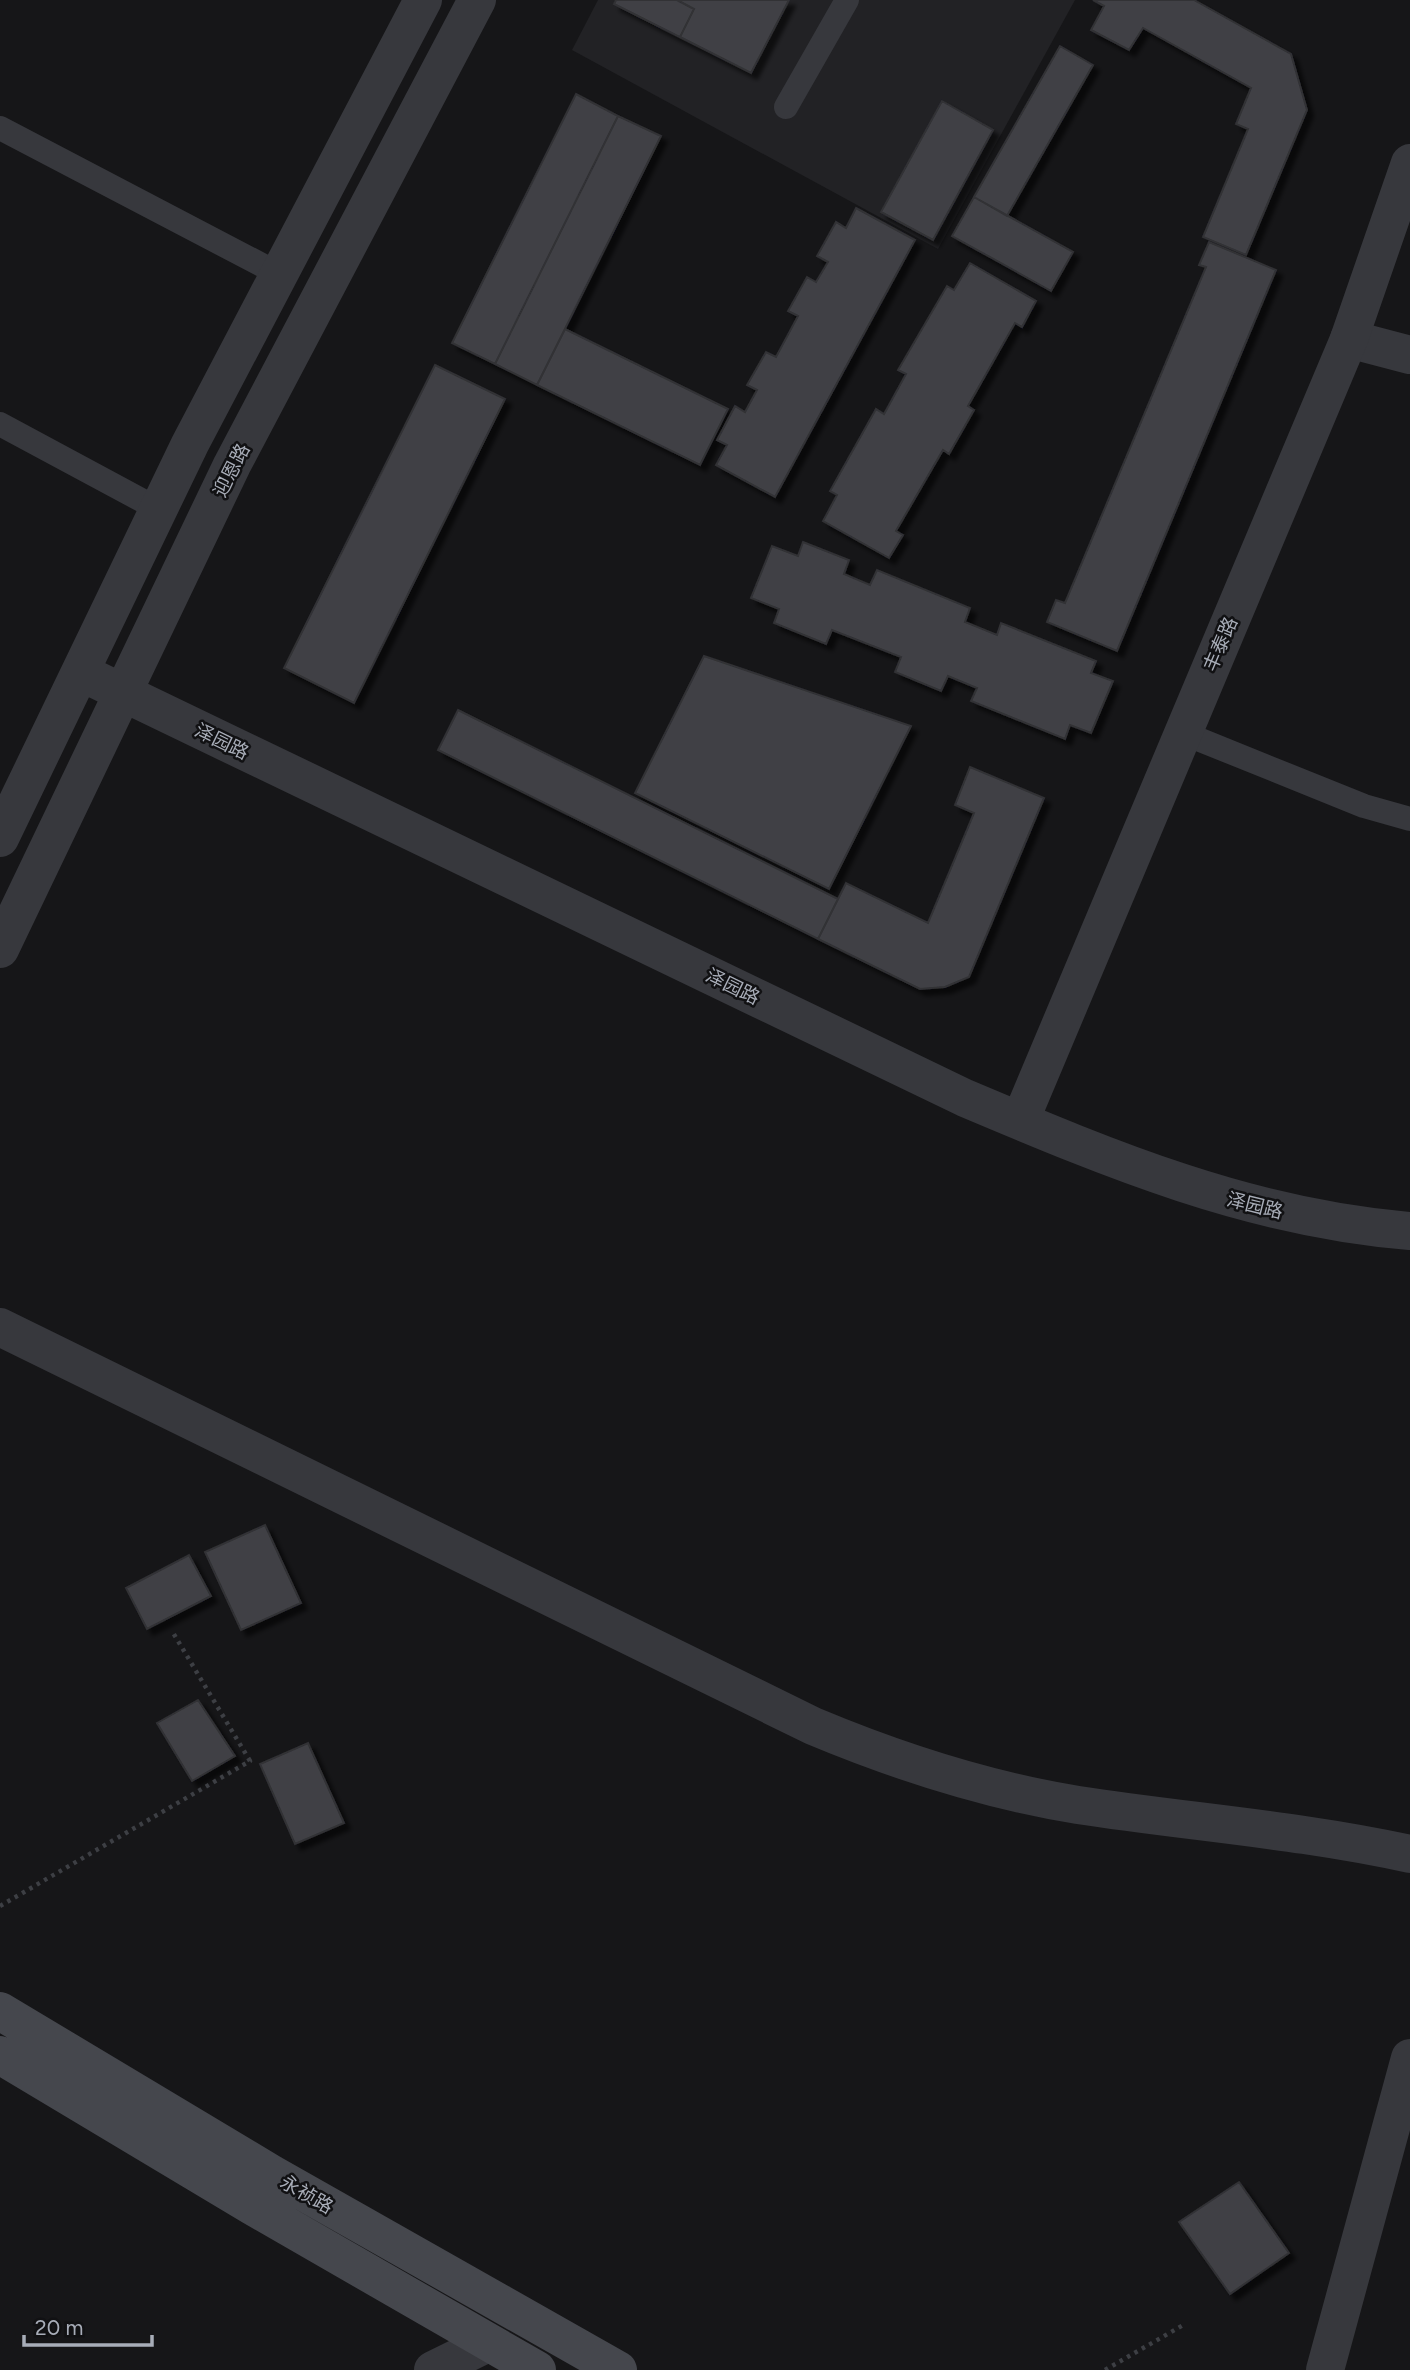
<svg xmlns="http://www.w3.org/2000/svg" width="1410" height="2370" font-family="Figtree,'Noto Sans SC',sans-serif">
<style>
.built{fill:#222225}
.building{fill:#404145;stroke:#303034;stroke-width:2;filter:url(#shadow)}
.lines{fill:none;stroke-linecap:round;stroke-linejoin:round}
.path{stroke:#3d3f44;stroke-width:4.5;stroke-dasharray:3.5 5;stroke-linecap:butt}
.service{stroke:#37383d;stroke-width:24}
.minor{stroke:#37383d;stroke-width:38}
.tertiary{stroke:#37383d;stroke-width:38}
.secondary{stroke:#45474d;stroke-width:38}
.labels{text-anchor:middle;stroke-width:5;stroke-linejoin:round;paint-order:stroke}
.street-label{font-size:19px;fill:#a8adb8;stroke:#111113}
</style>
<defs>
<filter id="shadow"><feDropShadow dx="6" dy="6" stdDeviation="2" flood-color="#0009"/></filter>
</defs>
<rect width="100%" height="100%" fill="#161618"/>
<path class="built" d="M598 0H1075L938 249 572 50Z"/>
<path class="building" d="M616 0H789L751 73 614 4Z
M677 0H789L751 73 680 37 694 9Z
M1093 0H1194L1291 54 1307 110 1246 255 1203 237 1248 129 1236 124 1251 88 1143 28 1129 50 1091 30 1104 6Z
M1060 46 1093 65 1007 216 974 197Z
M576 94 618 116 495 364 452 343Z
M942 101 993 130 933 240 881 212Z
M618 116 661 136 537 385 495 364Z
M974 197 1073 252 1051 291 952 236Z
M856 208 915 240 775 497 716 465 727 445 717 440 735 406 745 412 757 390 747 385 766 352 776 357 798 316 788 311 807 277 816 282 828 262 817 256 836 222 846 228Z
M1209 242 1276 270 1117 651 1047 622 1056 600 1065 603 1206 267 1199 265Z
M970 263 1036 301 1022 327 1015 323 968 406 974 410 949 454 943 450 896 531 903 535 889 558 823 521 837 495 830 491 876 409 884 414 906 374 898 370 947 286 954 290Z
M565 329 728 409 700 465 537 385Z
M435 365 505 399 354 703 284 668Z
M803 542 849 560 844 574 870 585 877 570 970 608 965 622 997 635 1001 623 1096 661 1091 673 1113 681 1091 733 1070 725 1065 739 971 701 977 688 948 676 941 691 895 672 901 657 832 630 826 644 774 623 779 609 751 598 772 546 798 556Z
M704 656 911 726 829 889 635 793Z
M458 710 838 899 818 939 438 750Z
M970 767 1044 798 969 977 945 987 920 989 818 939 846 883 928 923 974 813 955 805Z
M265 1525 301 1603 241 1630 205 1552Z
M189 1555 211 1596 147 1629 126 1588Z
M198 1700 235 1756 192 1781 157 1723Z
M308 1743 344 1823 295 1844 260 1764Z
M1239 2182 1289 2253 1230 2294 1179 2222Z"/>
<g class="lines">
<path class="path" d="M0 1906 250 1761 172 1631
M1105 2370 1185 2324"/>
<path class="service" d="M786 107 847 0
M0 128 279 274
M0 424 158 509
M1183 733 1364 806 1410 819"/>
<path class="minor" d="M1349 339 1410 355
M0 1327 813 1726C899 1762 986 1790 1078 1805 1189 1822 1301 1830 1410 1854
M433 2370 488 2343
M1325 2370 1410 2058"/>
<path class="tertiary" d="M80 672 965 1098C1112 1160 1250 1218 1410 1231
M0 838 190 444 423 0
M0 949 232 465 477 0
M1020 1121 1349 339 1410 163"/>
<path class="secondary" d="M0 2011 272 2174 618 2370
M0 2055 252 2206 537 2370"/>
</g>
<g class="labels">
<g class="street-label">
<text transform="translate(231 470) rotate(-63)" y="7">迎恩路</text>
<text transform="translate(1220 644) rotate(-67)" y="7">丰泰路</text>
<text transform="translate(222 741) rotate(26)" y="7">泽园路</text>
<text transform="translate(733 986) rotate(26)" y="7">泽园路</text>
<text transform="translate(1255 1205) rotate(14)" y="7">泽园路</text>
<text transform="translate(307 2194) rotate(30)" y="7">永祯路</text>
</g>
</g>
<path d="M24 2335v10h128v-10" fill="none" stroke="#a8adb8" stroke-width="3.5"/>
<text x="35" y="2335" font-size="21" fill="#a8adb8" stroke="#111113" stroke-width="5" paint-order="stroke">20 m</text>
</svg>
